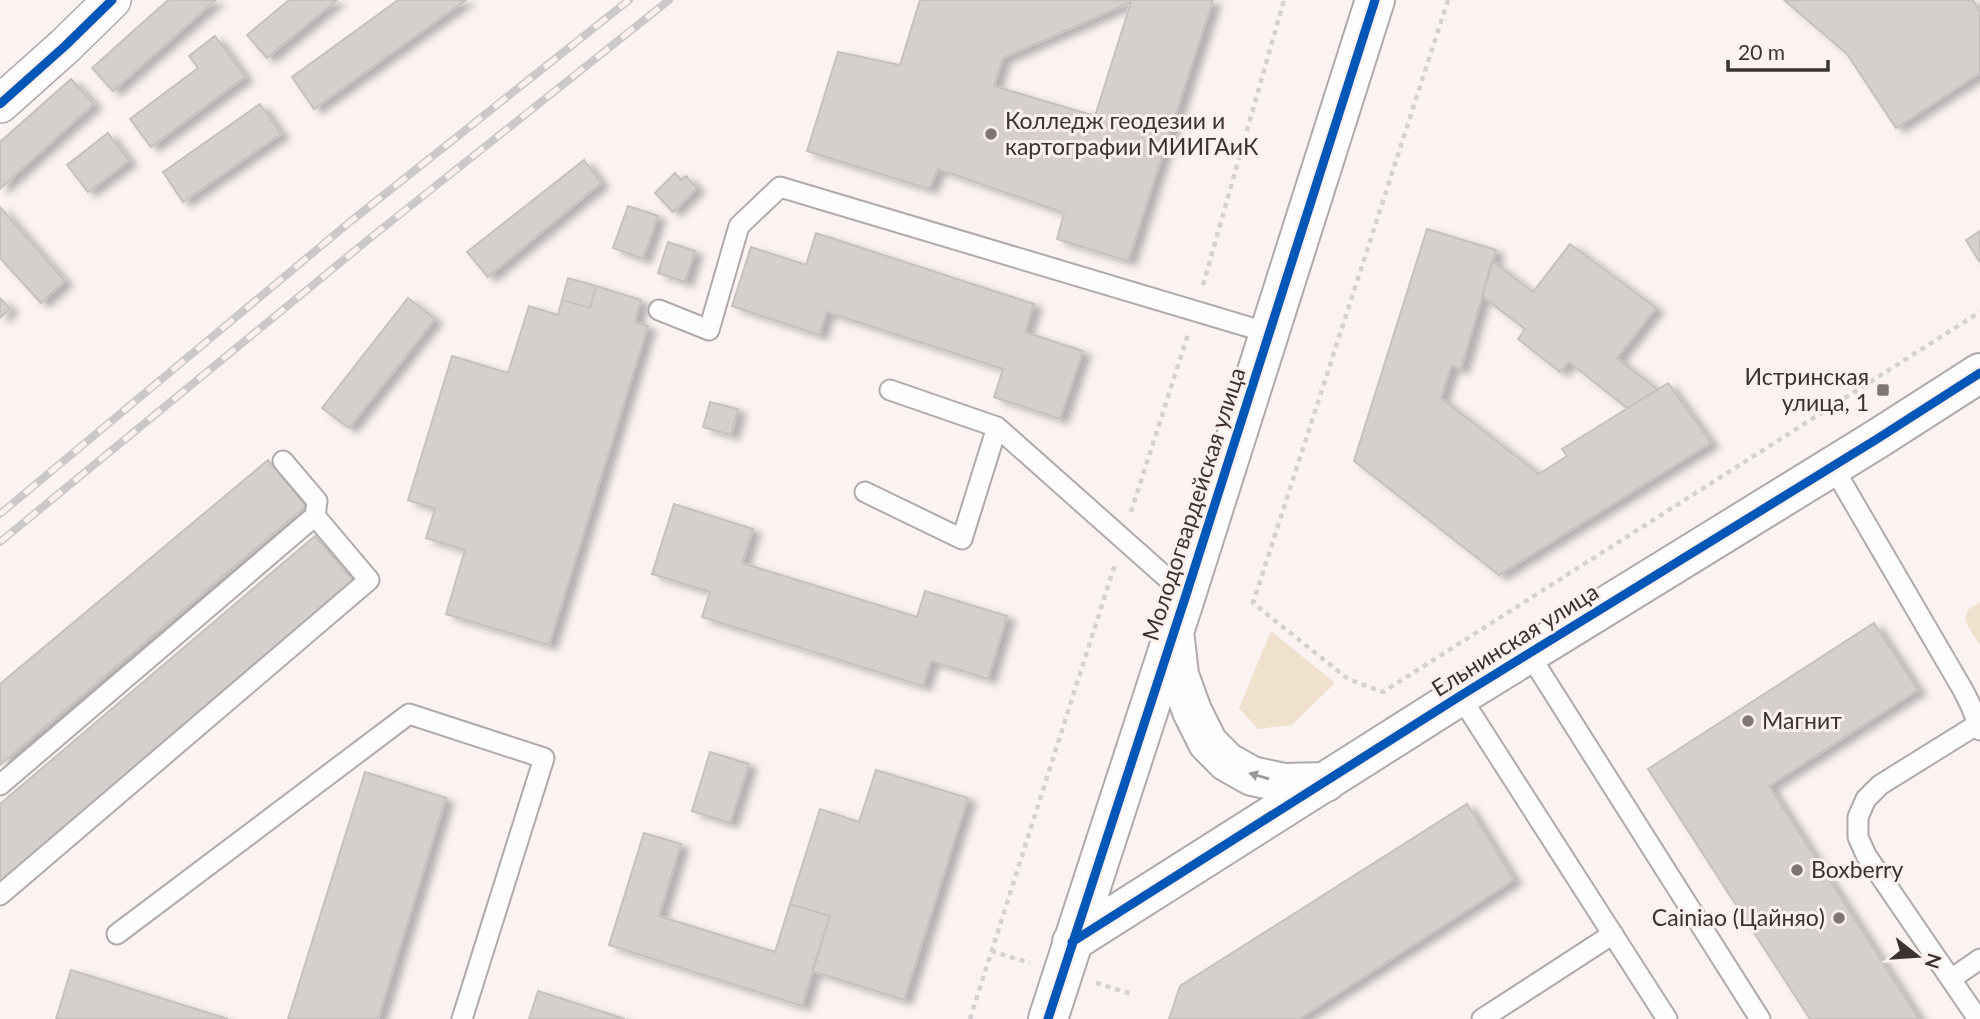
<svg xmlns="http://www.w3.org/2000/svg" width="1980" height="1019" font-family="Lato,sans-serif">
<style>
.green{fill:#f0e1cf}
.building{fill:#d5d0ce;stroke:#c6c0be;stroke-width:2;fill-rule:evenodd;filter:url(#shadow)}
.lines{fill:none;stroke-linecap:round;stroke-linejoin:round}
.service-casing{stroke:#b0aaa9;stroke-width:23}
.minor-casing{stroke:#b0aaa9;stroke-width:40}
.tertiary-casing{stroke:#b0aaa9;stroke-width:42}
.path{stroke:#d5d1d1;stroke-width:4.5;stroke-dasharray:5 5;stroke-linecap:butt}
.service{stroke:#fefdfd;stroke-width:19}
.minor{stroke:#fefdfd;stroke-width:37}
.tertiary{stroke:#fefdfd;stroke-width:38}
.rail-casing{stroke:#cbc8c8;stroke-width:8}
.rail{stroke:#fdf0ee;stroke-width:5;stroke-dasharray:16;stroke-linecap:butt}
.cycleway-casing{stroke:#fdf0ee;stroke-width:13}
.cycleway{stroke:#0057b8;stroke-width:9}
.oneway{fill:#9c9898}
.poi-dot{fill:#7d7675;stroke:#fdf0ee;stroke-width:2.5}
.labels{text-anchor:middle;stroke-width:6;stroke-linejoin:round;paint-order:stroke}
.poi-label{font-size:23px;fill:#3a3332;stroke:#fdf0ee;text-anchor:start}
.street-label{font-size:23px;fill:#3a3332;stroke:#fdf0ee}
</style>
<defs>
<filter id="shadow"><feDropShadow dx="8" dy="4.5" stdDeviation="3.5" flood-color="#0004"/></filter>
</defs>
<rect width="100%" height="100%" fill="#faf3f2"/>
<path class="green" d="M1980 602V645L1968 627 1965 618 1968 610Z
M1271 631 1335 683 1292 725 1258 729 1239 708Z"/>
<path class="building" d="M168 0H216L113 91 92 68Z
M289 0H337L267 58 247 35Z
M398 0H466L314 109 292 77Z
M920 0H1213L1128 261 1057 239 1064 213 938 169 929 189 807 151 838 52 900 65ZM1131 2 1095 116 994 86 1003 58Z
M1784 0H1973L1980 12V73L1896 128 1847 54Z
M215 36 245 77 151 147 130 119 198 68 189 56Z
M71 79 94 104 0 189V142Z
M260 104 281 134 183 202 163 172Z
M108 133 129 161 88 192 67 165Z
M584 160 601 183 488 277 467 252Z
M675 173 681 180 686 176 697 188 673 212 655 193Z
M628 206 658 216 643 259 613 248Z
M0 207 65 281 41 303 0 258Z
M1427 229 1496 250 1461 369 1451 366 1441 398 1539 474 1567 456 1562 449 1668 383 1711 443 1499 575 1354 461Z
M1980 231V260L1979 261 1966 240Z
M816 233 1034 304 1025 332 1083 351 1060 419 994 397 1003 369 827 312 819 335 732 306 751 247 806 265Z
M668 242 695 251 685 282 658 273Z
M1570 244 1656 308 1617 358 1658 390 1627 408 1569 362 1560 372 1518 339 1525 329 1482 296 1492 261 1533 292Z
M568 278 596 286 590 308 562 300Z
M596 286 641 300 635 322 648 326 549 645 446 614 465 550 426 538 435 509 408 500 452 356 508 373 529 306 558 315 562 300 590 308Z
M0 298 10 309 0 318Z
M408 298 435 319 349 428 322 408Z
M710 402 738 409 731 435 703 427Z
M268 460 306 506 0 765V684Z
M674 504 753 529 742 563 917 617 925 591 1007 616 988 679 931 661 923 686 702 617 710 592 652 574Z
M315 536 354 581 0 882V804Z
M1874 623 1918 690 1769 786 1919 1019H1810L1648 769Z
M710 752 749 764 730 823 692 811Z
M876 770 968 798 904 1000 812 971 830 916 790 904 820 809 859 822Z
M365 772 446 798 378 1019H288Z
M1467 804 1514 880 1299 1019H1169L1180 986Z
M644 833 681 844 659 916 775 952 790 904 830 916 802 1006 609 945Z
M71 970 228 1019H56Z
M538 991 625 1019H529Z"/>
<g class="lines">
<g class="service-casing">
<path id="service" d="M659 310 709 330 739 226 780 187 1269 333
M890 390 997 427 1186 595
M1833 467 1963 690 1971 706 1980 730
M865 492 962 539 997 427
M1529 654 1760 1019
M1460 696 1667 1019
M1978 724 1880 785 1866 799 1858 817V837L1866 855 1978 1019
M0 785 315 516 317 501 283 461
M0 895 369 580 315 516
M117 934 409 714 544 758 462 1019
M1951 979 1980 959
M1482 1019 1613 934"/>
</g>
<g class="minor-casing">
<path id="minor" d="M0 104 65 46 112 0"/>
</g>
<g class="tertiary-casing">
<path id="tertiary" d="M1175 639 1179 675 1192 711 1208 743 1227 762 1252 776 1284 783 1326 782
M1072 942 1460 696 1877 439 1980 373
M1048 1019 1186 595 1375 0"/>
</g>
<path class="path" d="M1448 0 1253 603 1348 679 1383 692 1980 312
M1203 285 1284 0
M1131 512 1188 334
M991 951 1030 963
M1096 983 1132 994
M970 1019 1115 564"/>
<use href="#service" class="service"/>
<use href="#minor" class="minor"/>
<use href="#tertiary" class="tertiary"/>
<g class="rail-casing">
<path id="rail" d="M0 514 351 221 629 0
M0 542 369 239 669 0"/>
</g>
<use href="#rail" class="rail"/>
<g class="cycleway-casing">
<path id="cycleway" d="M0 104 65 46 112 0
M1072 942 1460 696 1877 439 1980 373
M1048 1019 1186 595 1375 0"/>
</g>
<use href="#cycleway" class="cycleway"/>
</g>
<defs><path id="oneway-solid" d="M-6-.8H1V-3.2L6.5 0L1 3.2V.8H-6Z" transform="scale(1.75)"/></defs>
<use class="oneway" href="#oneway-solid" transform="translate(1259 776) rotate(-164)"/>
<g class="poi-dot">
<circle cx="991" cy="134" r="7"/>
<rect x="1876" y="383" width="14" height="14" rx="3.5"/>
<circle cx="1748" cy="721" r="7"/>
<circle cx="1797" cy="870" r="7"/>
<circle cx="1839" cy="918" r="7"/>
</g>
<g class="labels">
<g class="poi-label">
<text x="1005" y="129">Колледж геодезии и<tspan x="1005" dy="26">картографии МИИГАиК</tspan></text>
<text x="1869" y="385" text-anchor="end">Истринская<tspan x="1869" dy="26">улица, 1</tspan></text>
<text x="1762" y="729">Магнит</text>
<text x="1811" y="878">Boxberry</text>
<text x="1825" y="926" text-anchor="end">Cainiao (Цайняо)</text>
</g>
<g class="street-label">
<text transform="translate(1194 504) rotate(-72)" y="8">Молодогвардейская улица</text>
<text transform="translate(1515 640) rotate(-32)" y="8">Ельнинская улица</text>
</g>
</g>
<g transform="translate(1917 956) rotate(107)" stroke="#fdf0ee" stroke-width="5" paint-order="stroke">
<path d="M0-5L12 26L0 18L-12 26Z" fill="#3a3332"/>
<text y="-10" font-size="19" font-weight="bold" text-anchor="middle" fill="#3a3332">N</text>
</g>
<path d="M1728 60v10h100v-10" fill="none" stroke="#3a3332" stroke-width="3.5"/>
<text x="1738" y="60" font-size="21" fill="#3a3332" stroke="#fdf0ee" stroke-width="5" paint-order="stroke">20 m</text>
</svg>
